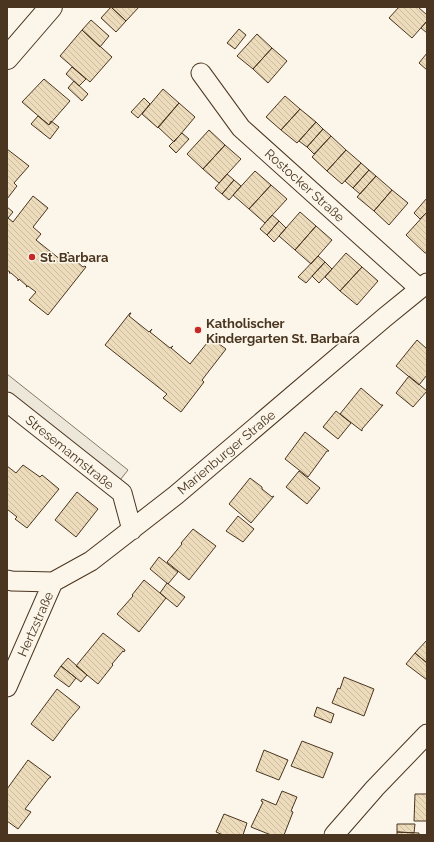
<svg xmlns="http://www.w3.org/2000/svg" width="434" height="842" font-family="Raleway,sans-serif">
<style>
.parking{fill:#ede7d9;stroke:#887966}
.building{fill:url(#building-back-hatch);stroke:#4a3520}
.lines{fill:none;stroke-linecap:round;stroke-linejoin:round}
.minor-casing{stroke:#4a3520;stroke-width:21}
.tertiary-casing{stroke:#4a3520;stroke-width:24}
.minor{stroke:#fbf6e9;stroke-width:19}
.tertiary{stroke:#fbf6e9;stroke-width:22}
.poi-dot{fill:#c62828;stroke:#fbf6e9;stroke-width:1.5}
.labels{text-anchor:middle;stroke-width:3;stroke-linejoin:round;paint-order:stroke}
.street-label{font-size:13px;fill:#4a3520;stroke:#fbf6e9}
.poi-label{font-size:13px;font-weight:bold;fill:#4a3520;stroke:#fbf6e9;text-anchor:start}
</style>
<defs>
<pattern id="building-back-hatch" width="6" height="6" patternUnits="userSpaceOnUse"><rect width="6" height="6" fill="#ecdcbc"/><path d="M-1 5l2 2M0 0l6 6M5-1l2 2" fill="none" stroke="#ccbda1"/></pattern>
</defs>
<rect width="100%" height="100%" fill="#fbf6e9"/>
<path class="parking" d="M7 374 128 470 109 494 7 413Z"/>
<path class="building" d="M111 7H139L126 21Z
M111 7 126 21 116 32 101 18Z
M399 7H418L427 15V21L412 38 389 18Z
M91 20 109 36 100 47 82 30Z
M427 21V33L421 28Z
M239 29 246 35 235 49 227 43Z
M82 30 112 57 90 82 60 56Z
M257 34 272 48 253 69 237 56Z
M272 48 287 61 268 83 253 69Z
M427 53V70L419 63Z
M72 67 86 79 79 86 66 74Z
M44 79 70 101 49 125 22 102Z
M74 81 88 94 82 101 68 88Z
M163 89 179 103 158 128 142 114Z
M285 96 300 109 281 130 266 117Z
M144 98 150 104 138 118 131 112Z
M179 103 195 117 174 142 158 127Z
M300 109 316 122 297 143 281 130Z
M38 116 49 125 51 121 59 127 50 139 31 124Z
M316 122 323 129 307 147 299 141Z
M323 129 331 136 314 154 307 147Z
M209 130 225 145 203 169 187 154Z
M182 133 189 139 176 153 169 146Z
M331 136 346 150 327 171 312 157Z
M225 145 241 159 219 183 203 169Z
M7 149 29 166 14 183 17 186 7 199Z
M346 150 361 163 342 184 327 171Z
M361 163 369 170 353 188 345 181Z
M369 170 376 176 360 194 353 188Z
M255 171 271 185 249 209 233 195Z
M227 174 234 180 222 194 215 188Z
M376 176 392 190 374 211 357 197Z
M234 180 241 186 229 200 222 194Z
M271 185 287 199 265 223 249 209Z
M392 190 408 203 389 225 374 211Z
M33 196 48 208 33 227 41 234 36 240 61 260 68 252 69 253 68 255 75 260H77L76 261 83 267 85 266 86 267 48 315 29 300 36 292 28 286 26 287 27 286 19 279 18 281V279L11 273H9L10 272 7 270V207L13 212 8 218 13 222Z
M427 198V212L420 219 414 213Z
M300 212 316 226 295 250 279 236Z
M427 212V253H425L406 235Z
M272 215 279 221 267 235 260 229Z
M279 221 286 228 274 242 267 235Z
M316 226 332 240 311 264 295 250Z
M346 253 362 267 340 291 325 277Z
M318 256 325 262 306 283 298 277Z
M325 262 332 269 319 283 312 276Z
M362 267 378 281 357 305 340 291Z
M130 313H131L129 316 149 332 152 329 150 332 170 348 173 346 171 348 190 364 211 338 226 349 202 380 204 382 181 412 163 398 167 394 105 345Z
M417 340 427 349V375L419 385 396 366Z
M409 376 427 391 413 407 396 393Z
M361 388 381 405H383L362 429V431L340 414Z
M336 411 351 423 338 439 323 427Z
M305 432 329 451H327L308 477 285 459Z
M23 465 40 477 42 475 59 489 27 528 15 519 17 517 7 509V466L16 473Z
M299 471 320 488 307 504 286 487Z
M250 478 262 487V489L272 497 274 496 251 523 229 504Z
M77 492 98 509 76 537 55 520Z
M238 516 254 529 243 542 226 531Z
M193 529 216 546 189 580 167 562 182 544 181 543Z
M159 557 178 572 168 584 150 569Z
M144 580 166 598 139 632 117 614 133 596 132 595Z
M167 583 185 597 177 607 160 593Z
M103 633 125 650 124 652 123 651 112 664 113 665 98 684 76 666Z
M427 640V663L415 653Z
M415 653 427 663V680L406 664Z
M68 658 87 675 81 682 61 666Z
M61 666 76 678 69 687 54 676Z
M344 677 374 689 364 716 332 703 338 688 340 689Z
M57 689 80 707 68 721 53 741 31 724Z
M317 707 334 714 331 723 314 716Z
M302 741 333 753 323 778 291 766Z
M264 750 288 760 279 780 256 771Z
M28 760 51 777 49 778 25 809 31 812 18 829 7 821V789Z
M282 791 297 797 291 811 293 812 284 835H271L251 827 263 802 261 801 262 799 276 805Z
M415 794H427V821H414Z
M224 814 247 823 243 835H223L216 832Z
M397 824H415L414 833 397 832Z
M397 832 419 833V835H397Z"/>
<g class="lines">
<g class="minor-casing">
<path id="minor" d="M201 73 241 128 419 288
M7 402 122 493 132 530
M7 580 12 581 53 582 91 561 176 495 384 318 427 283
M7 687 53 582
M334 835 375 788 427 734"/>
</g>
<g class="tertiary-casing">
<path id="tertiary" d="M7 58 51 7"/>
</g>
<use href="#minor" class="minor"/>
<use href="#tertiary" class="tertiary"/>
</g>
<g class="poi-dot">
<circle cx="32" cy="257" r="4"/>
<circle cx="198" cy="330" r="4"/>
</g>
<g class="labels">
<g class="street-label">
<text transform="translate(305 185) rotate(42)" y="5">Rostocker Straße</text>
<text transform="translate(70 452) rotate(39)" y="5">Stresemannstraße</text>
<text transform="translate(226 452) rotate(-40)" y="5">Marienburger Straße</text>
<text transform="translate(35 624) rotate(-66)" y="5">Hertzstraße</text>
</g>
<g class="poi-label">
<text x="40" y="262">St. Barbara</text>
<text x="206" y="328">Katholischer<tspan x="206" dy="15">Kindergarten St. Barbara</tspan></text>
</g>
</g>
<rect width="434" height="842" fill="none" stroke="#4a3520" stroke-width="16"/>
</svg>
